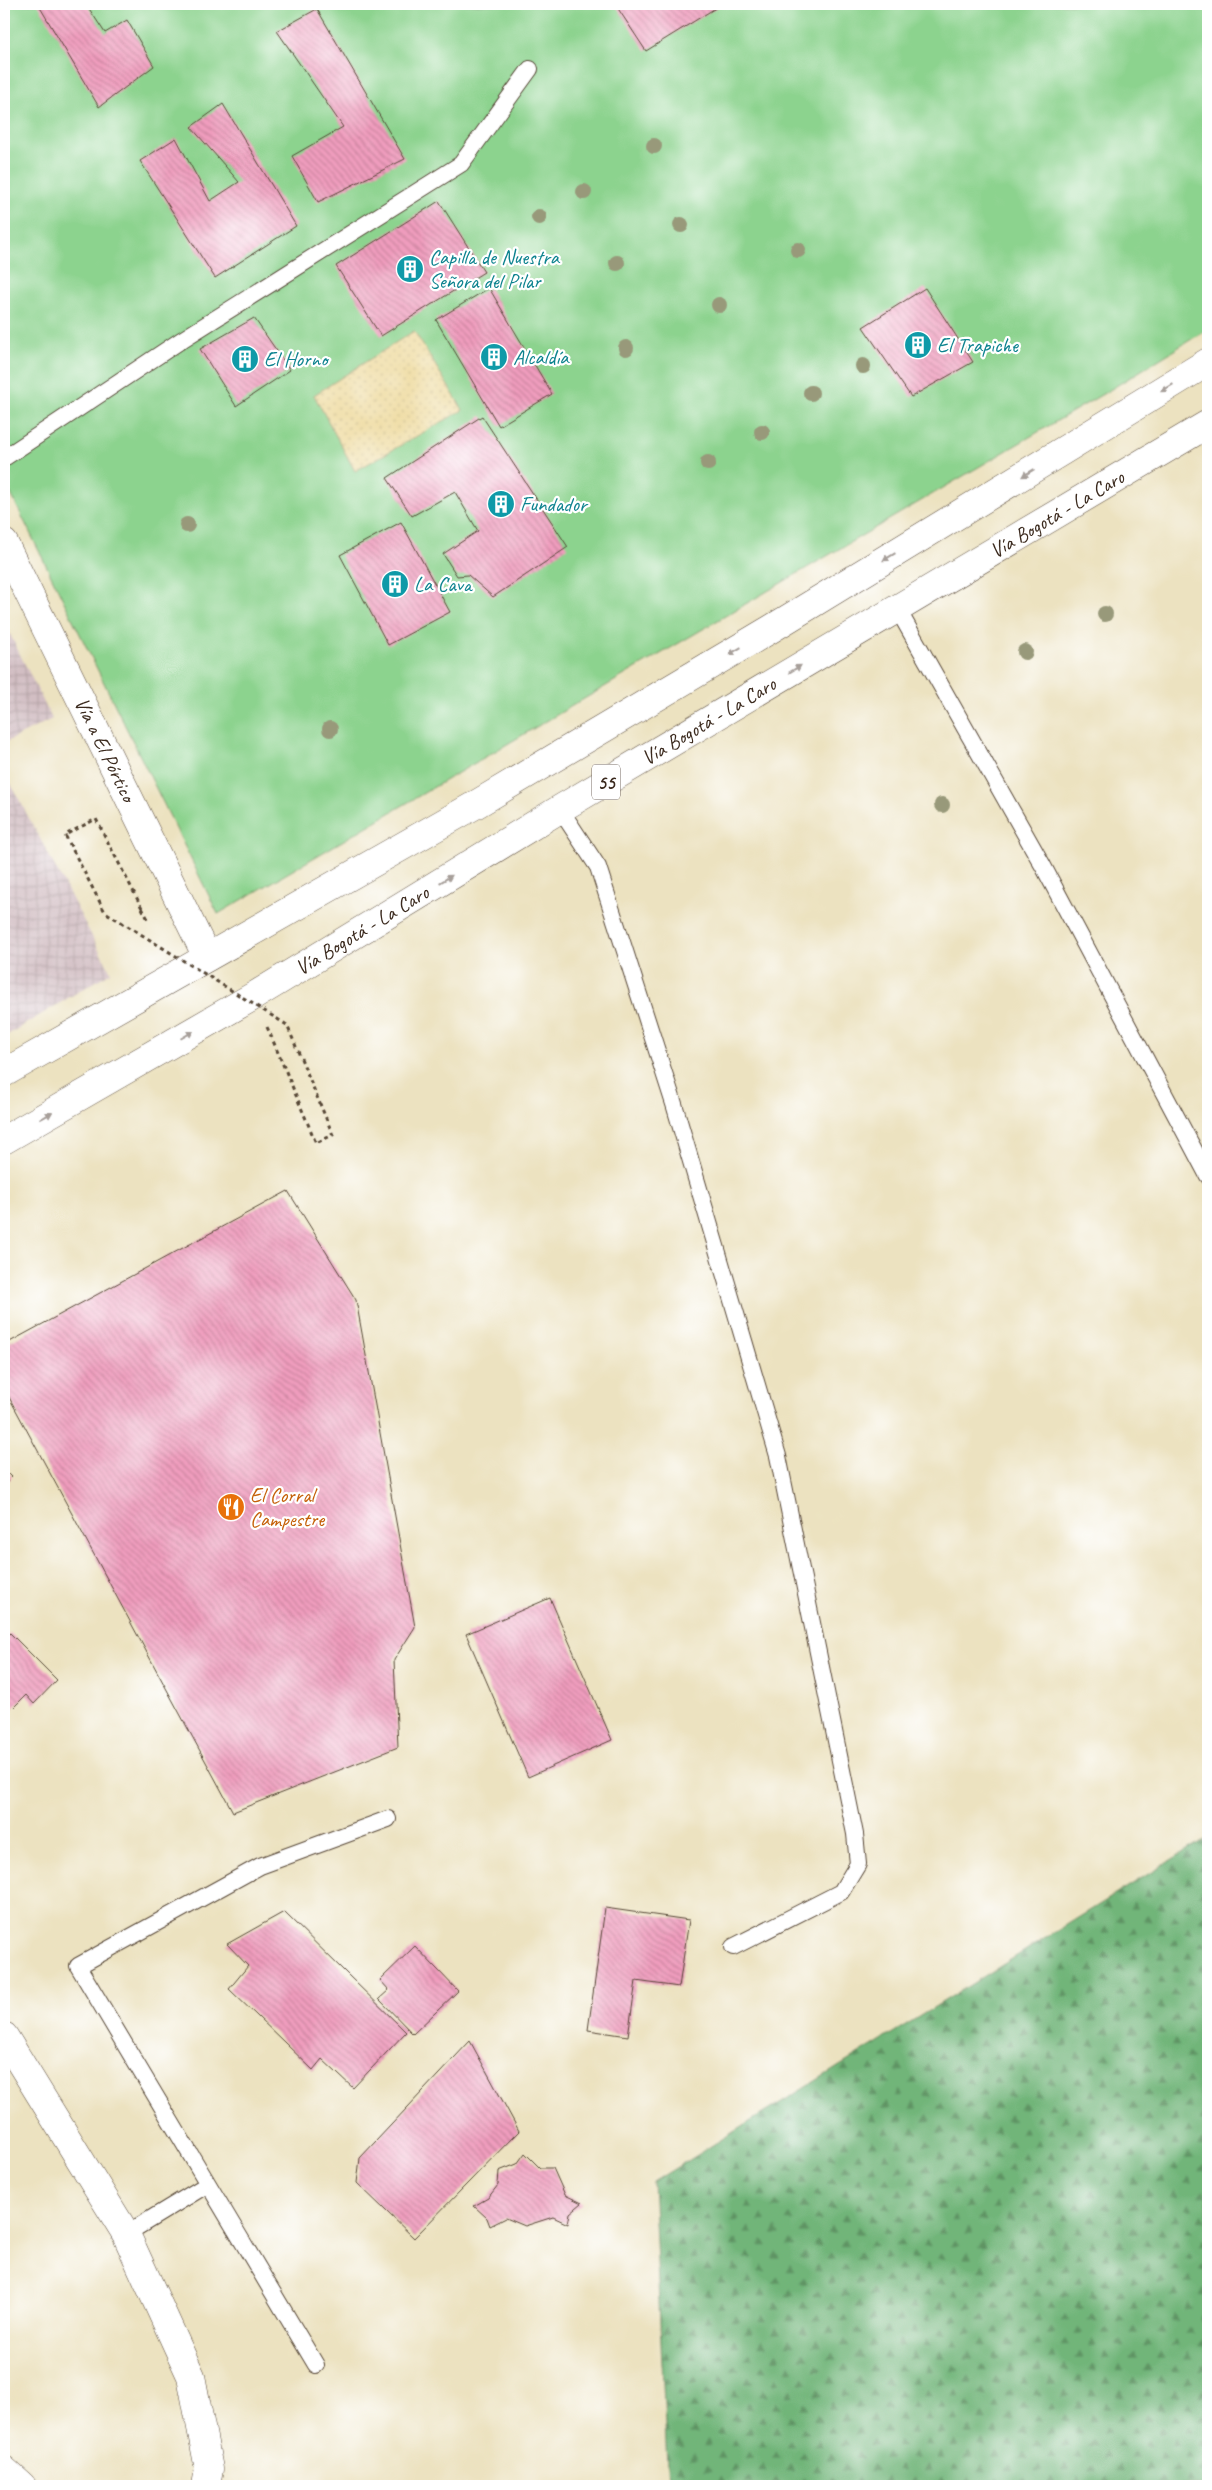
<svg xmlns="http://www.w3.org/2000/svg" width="1212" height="2490" font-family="Caveat,sans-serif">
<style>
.industrial{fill:url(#industrial-grid)}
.green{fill:#8cd38e;stroke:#647e56}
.forest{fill:url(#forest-firs);stroke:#56704c}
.sand{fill:url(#sand-dots);stroke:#94825e}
.building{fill:url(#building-back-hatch)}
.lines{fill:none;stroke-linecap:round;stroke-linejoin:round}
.lane-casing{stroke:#564636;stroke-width:18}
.street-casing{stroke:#564636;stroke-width:29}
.primary-casing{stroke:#564636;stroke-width:29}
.path{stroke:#564636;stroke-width:3;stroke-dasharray:4 4;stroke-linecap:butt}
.lane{stroke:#fff;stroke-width:16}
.street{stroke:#fff;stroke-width:28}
.primary{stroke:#fff;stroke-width:28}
.path-bridge{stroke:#564636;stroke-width:3;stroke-dasharray:4 4;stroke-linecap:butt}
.tree{fill:#98997a}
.oneway{fill:#a79f9a}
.labels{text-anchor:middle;stroke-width:4.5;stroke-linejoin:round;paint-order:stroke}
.shield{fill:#fff;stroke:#766a62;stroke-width:1}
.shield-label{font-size:20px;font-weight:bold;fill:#3b2a1e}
.culture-label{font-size:21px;fill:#0d838f;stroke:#fff;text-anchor:start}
.street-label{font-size:21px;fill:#3b2a1e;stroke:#fff}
.food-label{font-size:21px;fill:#c56008;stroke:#fff;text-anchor:start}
</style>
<defs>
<pattern id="industrial-grid" width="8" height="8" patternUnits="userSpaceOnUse" patternTransform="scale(1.25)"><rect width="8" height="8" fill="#d2bec3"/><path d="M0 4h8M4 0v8" fill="none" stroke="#b5a3a7"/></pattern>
<pattern id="forest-firs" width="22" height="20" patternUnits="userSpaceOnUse" patternTransform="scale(1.25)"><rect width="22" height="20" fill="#71b579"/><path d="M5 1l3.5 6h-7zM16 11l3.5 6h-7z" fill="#5e9363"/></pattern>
<pattern id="sand-dots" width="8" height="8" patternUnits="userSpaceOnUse" patternTransform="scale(1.25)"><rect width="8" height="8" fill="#eeda9e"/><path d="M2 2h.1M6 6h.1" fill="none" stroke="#cdbb88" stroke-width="1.8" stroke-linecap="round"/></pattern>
<pattern id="building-back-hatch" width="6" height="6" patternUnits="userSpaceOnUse" patternTransform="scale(1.25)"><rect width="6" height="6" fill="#f09dbe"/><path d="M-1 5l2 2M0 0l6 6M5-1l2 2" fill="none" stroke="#c4809a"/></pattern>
</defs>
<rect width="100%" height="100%" fill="#fff"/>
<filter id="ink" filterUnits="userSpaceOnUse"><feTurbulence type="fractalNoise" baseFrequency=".02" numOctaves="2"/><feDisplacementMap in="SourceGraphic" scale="10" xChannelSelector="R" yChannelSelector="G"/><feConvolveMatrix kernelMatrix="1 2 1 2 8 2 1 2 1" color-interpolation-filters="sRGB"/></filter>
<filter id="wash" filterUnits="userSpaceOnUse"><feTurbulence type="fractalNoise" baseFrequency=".0096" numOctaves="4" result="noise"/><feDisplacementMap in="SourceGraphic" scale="20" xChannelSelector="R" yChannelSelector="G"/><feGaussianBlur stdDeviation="1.12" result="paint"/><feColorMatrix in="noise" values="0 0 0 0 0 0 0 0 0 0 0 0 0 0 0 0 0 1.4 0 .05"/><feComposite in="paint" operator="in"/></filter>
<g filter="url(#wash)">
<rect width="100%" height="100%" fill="#ece2c0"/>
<path class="industrial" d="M4 622 52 719 4 743Z
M4 771 111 972 4 1037Z"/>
<path class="green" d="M4 4H1208V329L1108 391 218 914 4 480Z"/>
<path class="forest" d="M1208 1837V2486H668L653 2182Z"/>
<path class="sand" d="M414 331 463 410 355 471 314 395Z"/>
<g id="blocks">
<path class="building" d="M38 4H86L105 33 127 20 154 66 99 107Z
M615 4H722L646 51Z
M317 9 405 159 318 202 292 156 343 127 277 31Z
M223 104 296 226 215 278 140 161 176 138 210 201 239 182 191 127Z
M439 201 484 272 381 336 336 266Z
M489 288 552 394 499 426 436 320Z
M925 288 973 362 911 397 863 327Z
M254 318 290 370 236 406 200 349Z
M482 416 568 547 493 597 468 575 457 576 443 554 478 531 455 492 412 516 387 478Z
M401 522 450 612 388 645 340 555Z
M288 1191 356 1300 415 1627 394 1660 398 1747 233 1812 4 1388V1345Z
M4 1469 12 1477 4 1485Z
M550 1598 612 1740 528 1777 466 1634Z
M10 1633 57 1680 34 1704 26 1695 4 1717V1639Z
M605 1908 689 1920 679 1987 636 1981 628 2036 588 2030Z
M284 1912 406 2032 353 2088 322 2059 313 2070 229 1989 248 1966 227 1944Z
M415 1946 458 1991 413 2034 379 1999 389 1990 380 1980Z
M470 2041 519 2131 414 2238 357 2183 360 2158Z
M525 2153 540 2168H553L565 2195 582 2203 570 2213 568 2224 553 2217 525 2226 506 2218 490 2226 487 2218 474 2206 488 2198 498 2185 499 2171 517 2164Z"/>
</g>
</g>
<g filter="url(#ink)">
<use href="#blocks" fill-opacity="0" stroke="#564636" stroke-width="1"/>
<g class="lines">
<g class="lane-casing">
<path id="lane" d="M4 458 183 339 461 164 530 69
M897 608 1042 864 1208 1176
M560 809 598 867 674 1104 778 1456 855 1834 858 1864 841 1892 733 1947
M126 2234 208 2184
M316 2365 78 1966 260 1866 388 1819"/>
</g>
<g class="street-casing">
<g id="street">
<path id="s1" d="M4 543 207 957"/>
<path d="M4 2036 126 2234 191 2376 209 2469 206 2486"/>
<path d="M4 2470 22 2486"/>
</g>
</g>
<g class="primary-casing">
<g id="primary">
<path d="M4 1073 475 805 771 629 1208 362"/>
<path id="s2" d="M4 1140 254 996 560 809 1208 424"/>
</g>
</g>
<path class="path" d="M142 908 149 921
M267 1027 271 1036"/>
<use href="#lane" class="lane"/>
<use href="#street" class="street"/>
<use href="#primary" class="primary"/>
<path class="path-bridge" d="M142 908 96 819 65 835 105 912 287 1025 333 1135 316 1143 271 1036"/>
</g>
<g class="tree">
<circle cx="654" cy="146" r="8"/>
<circle cx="584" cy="192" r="8"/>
<circle cx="539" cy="217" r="8"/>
<circle cx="681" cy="225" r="8"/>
<circle cx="798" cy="250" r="8"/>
<circle cx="617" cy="263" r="8"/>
<circle cx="719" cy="305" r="8"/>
<circle cx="626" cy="348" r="8"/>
<circle cx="863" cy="366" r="8"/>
<circle cx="811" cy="393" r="8"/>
<circle cx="762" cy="432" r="8"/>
<circle cx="708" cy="463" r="8"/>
<circle cx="187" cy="525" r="8"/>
<circle cx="1105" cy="614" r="8"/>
<circle cx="1025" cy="652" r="8"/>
<circle cx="330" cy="729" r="8"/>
<circle cx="942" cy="805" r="8"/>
</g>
<defs><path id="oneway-solid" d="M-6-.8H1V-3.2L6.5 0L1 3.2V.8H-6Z" transform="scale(1.25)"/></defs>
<g class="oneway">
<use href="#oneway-solid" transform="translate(1167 388) rotate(149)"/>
<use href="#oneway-solid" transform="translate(1028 473) rotate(149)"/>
<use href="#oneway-solid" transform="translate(889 557) rotate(149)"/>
<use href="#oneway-solid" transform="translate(735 651) rotate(149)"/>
<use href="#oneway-solid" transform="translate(795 669) rotate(-31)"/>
<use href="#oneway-solid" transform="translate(446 879) rotate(-31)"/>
<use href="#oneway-solid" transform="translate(187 1035) rotate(-30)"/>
<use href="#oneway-solid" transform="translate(46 1116) rotate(-30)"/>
</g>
</g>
<defs>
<g id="building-disc" transform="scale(1.4375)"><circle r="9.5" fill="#0f9aa8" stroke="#fff"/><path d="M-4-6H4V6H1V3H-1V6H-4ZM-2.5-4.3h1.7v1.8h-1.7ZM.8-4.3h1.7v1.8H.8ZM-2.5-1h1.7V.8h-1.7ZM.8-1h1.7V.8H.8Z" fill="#fff"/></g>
<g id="restaurant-disc" transform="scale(1.4375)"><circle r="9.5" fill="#e8710a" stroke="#fff"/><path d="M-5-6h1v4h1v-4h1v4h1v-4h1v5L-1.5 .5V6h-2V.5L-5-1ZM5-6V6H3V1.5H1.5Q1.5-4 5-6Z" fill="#fff"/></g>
</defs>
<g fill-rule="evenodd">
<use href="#building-disc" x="410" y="269"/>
<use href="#building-disc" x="918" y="345"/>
<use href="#building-disc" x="494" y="357"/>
<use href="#building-disc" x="245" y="359"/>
<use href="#building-disc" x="501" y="504"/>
<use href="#building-disc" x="395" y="584"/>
<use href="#restaurant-disc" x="231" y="1507"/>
</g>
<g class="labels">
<rect class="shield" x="592" y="764.5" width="28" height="35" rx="4"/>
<g class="shield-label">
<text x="606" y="789">55</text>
</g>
<g class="culture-label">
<text x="429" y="264">Capilla de Nuestra<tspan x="429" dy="24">Señora del Pilar</tspan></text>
<text x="937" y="352">El Trapiche</text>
<text x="513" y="364">Alcaldía</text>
<text x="264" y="366">El Horno</text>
<text x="520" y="511">Fundador</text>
<text x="414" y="591">La Cava</text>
</g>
<g class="street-label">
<text dy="7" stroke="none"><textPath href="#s2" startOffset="1225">Vía Bogotá - La Caro</textPath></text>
<text dy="7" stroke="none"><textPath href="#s2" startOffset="820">Vía Bogotá - La Caro</textPath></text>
<text dy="7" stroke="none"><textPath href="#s1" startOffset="230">Vía a El Pórtico</textPath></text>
<text dy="7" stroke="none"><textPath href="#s2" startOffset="415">Vía Bogotá - La Caro</textPath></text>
</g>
<g class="food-label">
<text x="250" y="1502">El Corral<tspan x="250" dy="24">Campestre</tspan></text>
</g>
</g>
<rect width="1212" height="2490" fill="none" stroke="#fff" stroke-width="20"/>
</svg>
